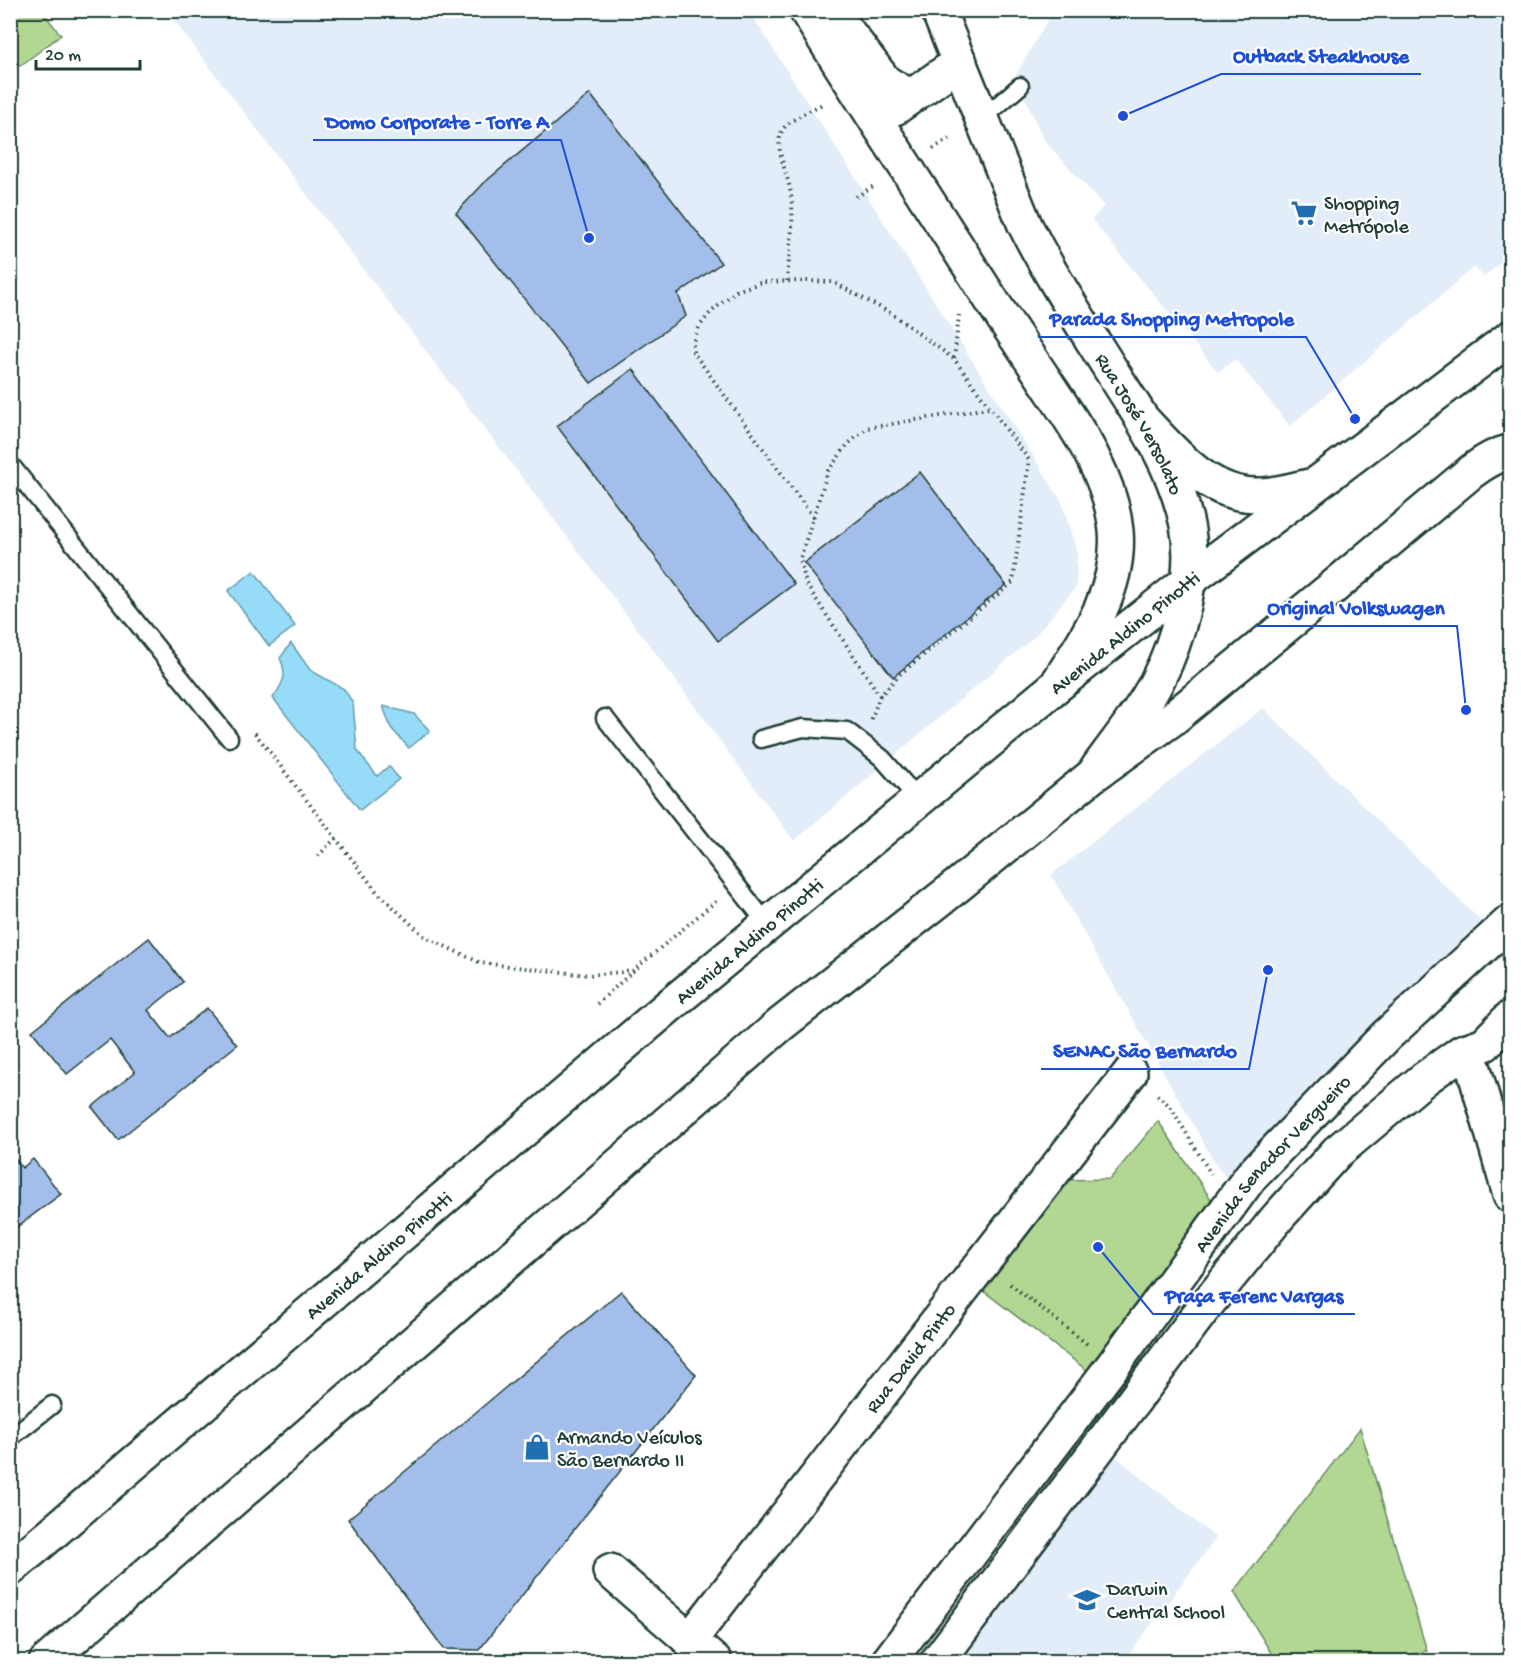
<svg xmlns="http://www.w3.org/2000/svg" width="1521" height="1672" font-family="'Gochi Hand',sans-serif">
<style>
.built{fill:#e3ecf9}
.green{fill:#b1d793;stroke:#688a64;stroke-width:1.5}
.water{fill:#96dbf8;stroke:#669caa;stroke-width:1.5}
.building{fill:#a3beea;stroke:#1f3d34;stroke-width:1.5}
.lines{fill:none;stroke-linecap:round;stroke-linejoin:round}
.service-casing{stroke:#1f3d34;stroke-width:21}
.minor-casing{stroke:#1f3d34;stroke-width:38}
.tertiary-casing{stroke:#1f3d34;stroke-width:38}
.secondary-casing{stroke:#1f3d34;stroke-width:38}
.primary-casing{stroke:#1f3d34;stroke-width:38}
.path{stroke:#1f3d34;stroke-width:4;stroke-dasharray:1.5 4.5;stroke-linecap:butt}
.service{stroke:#fff;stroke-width:16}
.minor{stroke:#fff;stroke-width:33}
.tertiary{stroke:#fff;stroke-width:33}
.secondary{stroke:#fff;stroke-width:33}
.primary{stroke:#fff;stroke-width:33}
.labels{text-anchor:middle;stroke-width:4.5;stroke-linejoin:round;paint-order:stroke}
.poi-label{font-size:20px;fill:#1f3d34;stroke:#fff;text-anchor:start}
.street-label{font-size:20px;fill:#1f3d34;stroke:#fff}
.leader{fill:none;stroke:#1d4ed8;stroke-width:2}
.callout-dot{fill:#1d4ed8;stroke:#fff;stroke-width:2}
.callout-label{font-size:21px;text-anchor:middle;font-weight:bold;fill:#1d4ed8;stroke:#fff;stroke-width:4.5;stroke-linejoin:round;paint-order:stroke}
</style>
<rect width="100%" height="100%" fill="#fff"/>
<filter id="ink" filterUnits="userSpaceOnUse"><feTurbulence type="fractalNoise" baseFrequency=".0167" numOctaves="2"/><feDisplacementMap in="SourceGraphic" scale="12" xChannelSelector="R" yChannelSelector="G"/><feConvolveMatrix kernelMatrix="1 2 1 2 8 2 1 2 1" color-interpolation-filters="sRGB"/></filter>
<g filter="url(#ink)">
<path class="built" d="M167 11H749L1061 500 1077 553 1076 587 1034 637 794 841 657 655Z
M1053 11H1510V254L1484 277 1474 267 1290 426 1235 359 1218 372 1092 220 1104 206 1044 140 1015 76Z
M1263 708 1481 921 1379 1020 1231 1182 1218 1168 1051 875Z
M1115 1456 1216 1538 1124 1661 957 1662Z"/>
<path class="green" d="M11 10 42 11 61 35 20 66 11 53Z
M1158 1121 1215 1205 1089 1372 981 1289 1065 1180 1110 1179Z
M1360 1428 1427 1651 1384 1661H1276L1234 1592Z"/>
<path class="water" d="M254 571 295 626 269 646 228 591Z
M291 643 310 670 344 689 353 703 357 750 377 776 389 766 399 779 360 810 273 698C283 683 288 676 280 658Z
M383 706 414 714 430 731 409 748 391 728Z"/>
<path class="building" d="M590 94 721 263 678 294 686 316 591 383 456 213 485 182Z
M633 369 794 584 718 641 557 426Z
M920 472 1006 585 893 677 804 563Z
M149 938 183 982 148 1010 170 1038 207 1008 237 1045 118 1140 92 1107 135 1072 110 1040 67 1074 32 1031Z
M15 1158 22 1168 33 1159 61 1194 10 1232V1161Z
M621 1291 696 1375 479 1650 444 1649 348 1519Z"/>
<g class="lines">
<g class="service-casing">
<path id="service" d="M982 119 1020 86
M10 464 229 738
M605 718 768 925
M761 739 803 728 847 731 882 758 919 800
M10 1438 52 1405"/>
</g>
<g class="minor-casing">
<g id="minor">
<path d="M1462 1052 1474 1069 1510 1195"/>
<path d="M610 1571 715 1662"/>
<path id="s1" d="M690 1640 1130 1073"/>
</g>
</g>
<g class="tertiary-casing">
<g id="tertiary">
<path d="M806 10C867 108 930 204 992 301 1011 330 1031 359 1050 388 1079 431 1111 478 1116 531 1121 587 1088 636 1059 681"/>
<path d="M831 10 885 82 900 91 913 95"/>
<path id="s2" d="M938 10 1025 225C1050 275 1081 322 1111 370 1142 418 1175 467 1187 525 1197 574 1179 639 1156 683 1140 714 1117 741 1097 769"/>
<path d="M895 108 960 62"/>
</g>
</g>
<g class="secondary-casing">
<g id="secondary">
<path d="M1143 420C1174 453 1209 496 1258 495 1276 495 1292 490 1309 486"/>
<path id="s3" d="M10 1569 669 1006 1055 687 1188 581 1510 338"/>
<path d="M46 1662 780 1025 957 886 1092 776 1172 719 1331 589 1471 472C1483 463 1495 455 1510 452"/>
</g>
</g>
<g class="primary-casing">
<g id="primary">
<path id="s4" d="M888 1662 1114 1364 1251 1176 1386 1036 1510 922"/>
<path d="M937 1662 1203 1309 1278 1217 1337 1152 1424 1079 1462 1052 1485 1044 1510 1018"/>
</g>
</g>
<path class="path" d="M933 149 952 137
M856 197 875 185
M787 281C789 252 796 219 790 189 787 173 774 146 782 131 786 121 814 109 824 103
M813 517 693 352V342L699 327 710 313 736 291 763 282 806 281 833 282 892 314 954 359
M880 696 806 584 800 559 828 471 848 444 867 428 989 408
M871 719 880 696 900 674 1013 582 1029 460 954 359 959 315
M255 733 377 892 425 937 481 963 588 975 633 971 716 901
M318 856 336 838
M597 1004 633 971
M1157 1095 1170 1106 1211 1174
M1010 1284 1087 1344"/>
<use href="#service" class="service"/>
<use href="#minor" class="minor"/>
<use href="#tertiary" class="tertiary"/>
<use href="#secondary" class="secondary"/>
<use href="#primary" class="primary"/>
</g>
</g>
<defs>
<g id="supermarket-bare" transform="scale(2.07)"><path d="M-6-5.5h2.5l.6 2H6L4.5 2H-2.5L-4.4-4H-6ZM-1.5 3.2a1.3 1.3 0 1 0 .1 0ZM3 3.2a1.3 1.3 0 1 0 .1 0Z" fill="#1f6fb2" stroke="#fff" stroke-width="2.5" paint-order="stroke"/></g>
<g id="shop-bare" transform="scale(2.07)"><path d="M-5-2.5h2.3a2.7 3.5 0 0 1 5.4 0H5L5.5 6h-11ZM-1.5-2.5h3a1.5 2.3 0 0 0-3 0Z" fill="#1f6fb2" stroke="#fff" stroke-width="2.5" paint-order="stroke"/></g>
<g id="school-bare" transform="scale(2.07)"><path d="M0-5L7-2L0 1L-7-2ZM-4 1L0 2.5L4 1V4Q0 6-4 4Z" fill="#1f6fb2" stroke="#fff" stroke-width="2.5" paint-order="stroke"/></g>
</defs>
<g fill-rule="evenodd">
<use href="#supermarket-bare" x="1304" y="213"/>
<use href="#shop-bare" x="537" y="1447"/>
<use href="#school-bare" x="1087" y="1600"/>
</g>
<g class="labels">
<g class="poi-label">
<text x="1324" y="209">Shopping<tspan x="1324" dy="23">Metrópole</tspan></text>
<text x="557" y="1443">Armando Veículos<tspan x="557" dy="23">São Bernardo II</tspan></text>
<text x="1107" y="1595">Darwin<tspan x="1107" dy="23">Central School</tspan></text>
</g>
<g class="street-label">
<text dy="7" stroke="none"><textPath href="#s2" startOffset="462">Rua José Versolato</textPath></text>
<text dy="7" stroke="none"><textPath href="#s3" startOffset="1456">Avenida Aldino Pinotti</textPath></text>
<text dy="7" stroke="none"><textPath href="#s3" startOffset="970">Avenida Aldino Pinotti</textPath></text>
<text dy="7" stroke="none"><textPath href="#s4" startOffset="630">Avenida Senador Vergueiro</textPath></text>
<text dy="7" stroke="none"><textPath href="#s3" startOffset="484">Avenida Aldino Pinotti</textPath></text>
<text dy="7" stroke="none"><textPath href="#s1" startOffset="358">Rua David Pinto</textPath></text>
</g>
</g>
<path class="leader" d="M1123 116L1221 74H1421M589 238L561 140H313M1355 419L1306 337H1038M1466 710L1457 626H1256M1268 970L1249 1069H1041M1098 1247L1153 1314H1355"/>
<g class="callout-dot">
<circle cx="1123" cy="116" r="6"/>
<circle cx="589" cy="238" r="6"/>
<circle cx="1355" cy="419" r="6"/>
<circle cx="1466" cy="710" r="6"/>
<circle cx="1268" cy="970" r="6"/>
<circle cx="1098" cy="1247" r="6"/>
</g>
<g class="callout-label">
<text x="1321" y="62">Outback Steakhouse</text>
<text x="437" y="128">Domo Corporate - Torre A</text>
<text x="1172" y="325">Parada Shopping Metropole</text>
<text x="1356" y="614">Original Volkswagen</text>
<text x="1145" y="1057">SENAC São Bernardo</text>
<text x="1254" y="1302">Praça Ferenc Vargas</text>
</g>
<rect width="1521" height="1672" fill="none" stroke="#fff" stroke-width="36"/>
<rect x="18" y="18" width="1485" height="1636" fill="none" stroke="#1f3d34" stroke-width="2" filter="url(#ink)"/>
<path d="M36 60v9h104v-9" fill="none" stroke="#1f3d34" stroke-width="3"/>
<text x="45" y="60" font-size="18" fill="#1f3d34" stroke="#ffffff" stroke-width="4.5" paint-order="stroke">20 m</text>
</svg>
